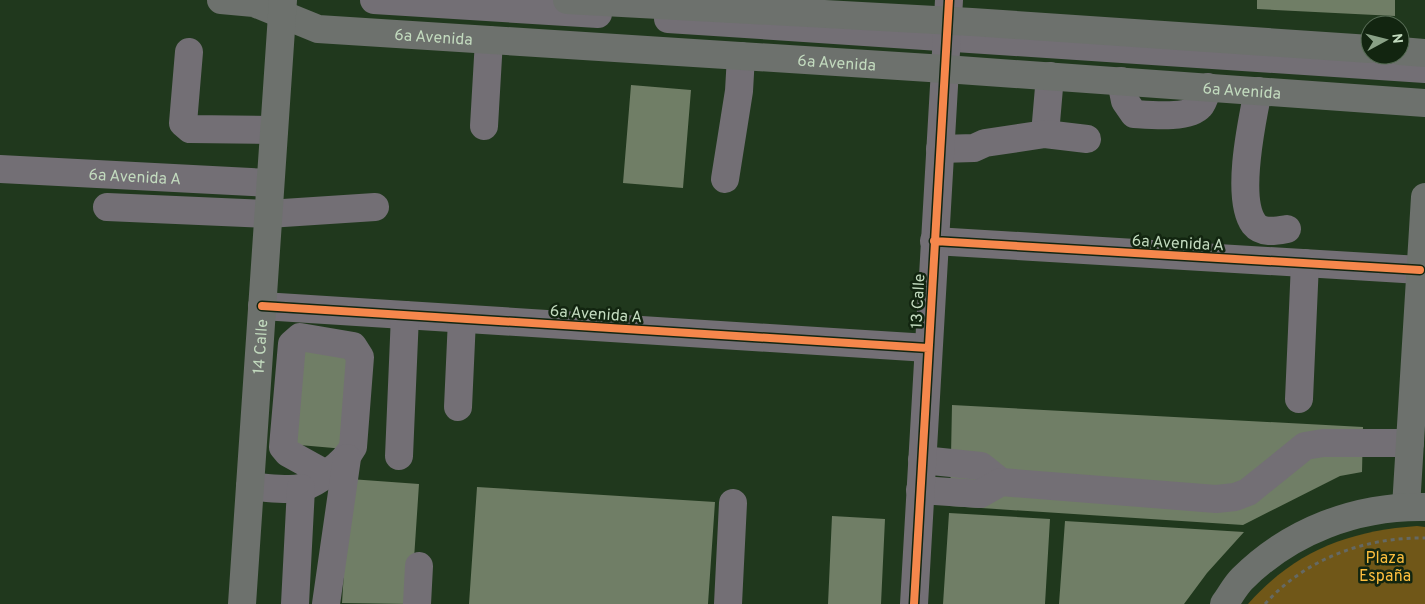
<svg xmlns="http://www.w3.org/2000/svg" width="1425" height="604" font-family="Overpass,sans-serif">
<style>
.green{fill:#705718}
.building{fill:#707e66}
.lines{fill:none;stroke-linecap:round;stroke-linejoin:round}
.path{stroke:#656964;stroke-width:3;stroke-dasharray:4 4;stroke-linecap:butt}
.minor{stroke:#736f75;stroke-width:28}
.major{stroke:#6d716d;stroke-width:28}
.cycleway-casing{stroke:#122510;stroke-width:11}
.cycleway{stroke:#f5874c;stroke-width:8}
.labels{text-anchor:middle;stroke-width:5;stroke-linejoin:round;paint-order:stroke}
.street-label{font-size:16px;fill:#c2dabe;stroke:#122510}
.park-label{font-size:16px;fill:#fcbe3e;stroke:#122510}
</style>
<rect width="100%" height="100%" fill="#20381d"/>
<path class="green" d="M1417 526 1425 527V604H1248C1295 551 1348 531 1417 526Z"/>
<path class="building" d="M1257 0H1395V16L1257 9Z
M631 85 691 90 683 188 623 183Z
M297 347 353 352 345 449 288 444Z
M952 405 1363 427 1362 472 1340 476 1243 525 950 506Z
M350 479 419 484 411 604 342 603Z
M477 487 715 502 708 604H469Z
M949 513 1050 519 1045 604H943Z
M832 516 885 519 881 604H828Z
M1065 521 1244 532 1207 573 1184 604H1059Z"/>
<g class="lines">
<path class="path" d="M1265 604C1305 559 1365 537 1425 538"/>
<g class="minor">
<path d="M374 0 598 14"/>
<path d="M668 19 1425 69"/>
<path d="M189 52 183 123 190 129 274 130"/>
<path d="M1121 81 1125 101 1134 114C1150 115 1189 119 1200 106 1204 102 1206 92 1208 87"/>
<path d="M1258 91C1252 121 1235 198 1254 224 1262 234 1276 231 1287 229"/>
<path d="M484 126 489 40"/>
<path d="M1045 134 1050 76"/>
<path d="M940 149 974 148 985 143 1045 134 1087 139"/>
<path id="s1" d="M0 169 270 183"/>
<path d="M725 179 739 91 741 56"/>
<path d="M107 207 268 214 375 207"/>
<path d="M934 241 1420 270"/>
<path d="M262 306 928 348"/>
<path d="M1299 399 1305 263"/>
<path d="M458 407 462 319"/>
<path d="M399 456 405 315"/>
<path d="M922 460 981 466 1001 482"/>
<path d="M250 487C264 487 288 491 301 488 318 483 345 462 353 447L360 357 353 346 300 337 292 344 283 447 288 453 326 474"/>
<path d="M920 490 980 494 1001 482 1216 499 1235 497 1248 492 1305 446 1323 443H1410"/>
<path d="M295 604 301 488"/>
<path d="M326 604 347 458"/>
<path d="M417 604 419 566"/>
<path d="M728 604 733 503"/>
<path d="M914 604 949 0"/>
</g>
<g class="major">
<path id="s2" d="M221 0 254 3 318 29 945 69 1425 103"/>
<path d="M567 0 972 22 1370 49"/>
<path d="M1400 51 1425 53"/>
<path d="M1406 507 1425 197"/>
<path id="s3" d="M242 604 283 0"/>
<path d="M1224 604C1230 596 1235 586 1242 579 1290 531 1356 506 1424 507"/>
</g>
<g class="cycleway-casing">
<path id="cycleway" d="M934 241 1420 270
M262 306 928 348
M914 604 949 0"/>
</g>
<use href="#cycleway" class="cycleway"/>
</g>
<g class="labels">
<g class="street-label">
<text dy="6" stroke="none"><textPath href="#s2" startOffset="218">6a Avenida</textPath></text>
<text dy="6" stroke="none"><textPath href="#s2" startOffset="622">6a Avenida</textPath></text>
<text dy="6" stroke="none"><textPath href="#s2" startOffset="1028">6a Avenida</textPath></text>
<text dy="6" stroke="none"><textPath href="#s1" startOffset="135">6a Avenida A</textPath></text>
<text transform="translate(1178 242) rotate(3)" y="6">6a Avenida A</text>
<text transform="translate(917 301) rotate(-87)" y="6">13 Calle</text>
<text transform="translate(596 313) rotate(4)" y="6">6a Avenida A</text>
<text dy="6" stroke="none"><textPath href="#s3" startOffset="258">14 Calle</textPath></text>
</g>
<g class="park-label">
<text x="1385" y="563">Plaza<tspan x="1385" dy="18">España</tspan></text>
</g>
</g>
<g transform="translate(1385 40) rotate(83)"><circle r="24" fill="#122510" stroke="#586d56"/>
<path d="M0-4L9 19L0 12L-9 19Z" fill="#89a186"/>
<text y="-8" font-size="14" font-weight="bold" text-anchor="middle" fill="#c2dabe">N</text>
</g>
</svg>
